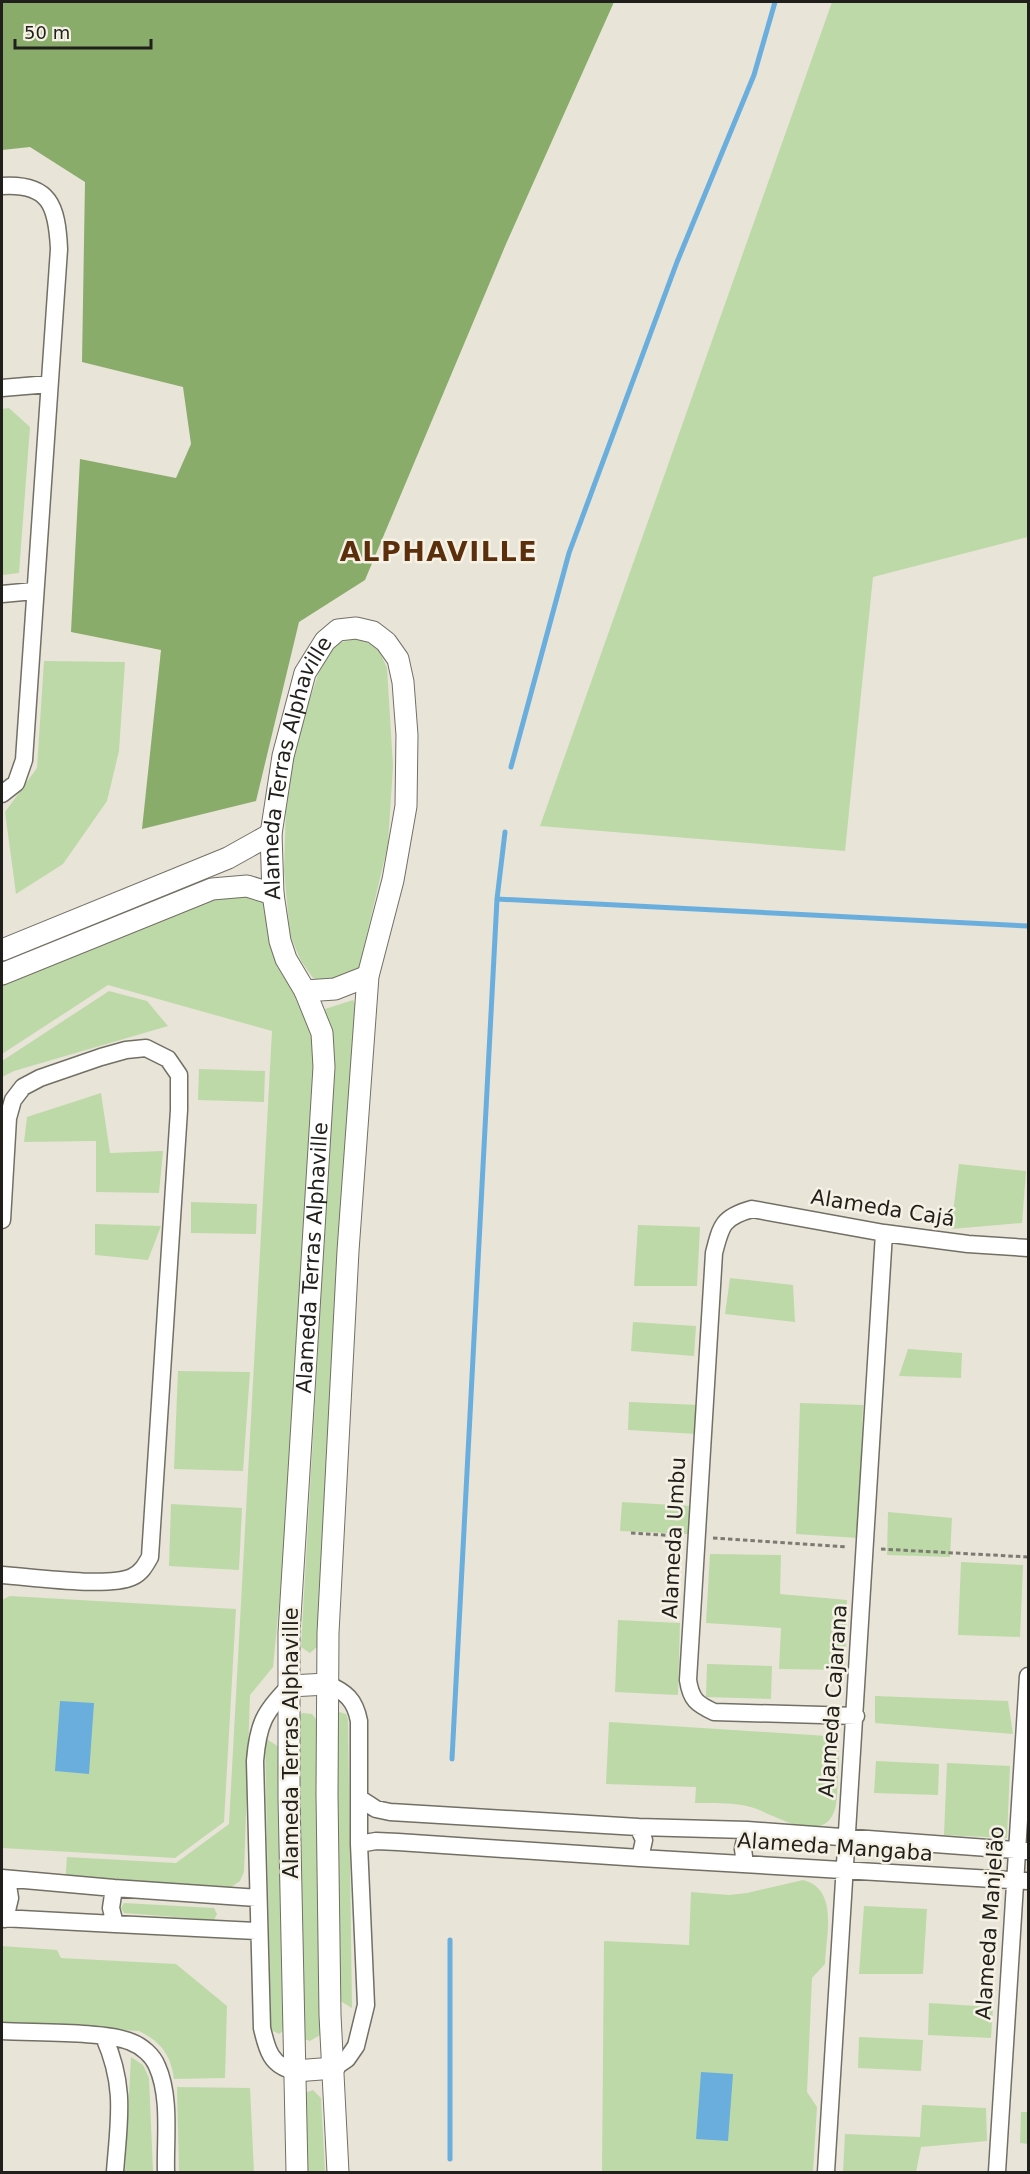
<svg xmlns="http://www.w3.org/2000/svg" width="1030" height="2174" font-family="'DejaVu Sans',sans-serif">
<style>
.green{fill:#bdd9a8}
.forest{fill:#89ac6b}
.water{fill:#6aaede}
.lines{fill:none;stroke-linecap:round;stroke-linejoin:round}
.stream{stroke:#6aaede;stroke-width:5}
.minor-casing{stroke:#726f65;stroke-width:19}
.tertiary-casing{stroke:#726f65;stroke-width:23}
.path{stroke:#7d7a72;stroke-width:3;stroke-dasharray:4.5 3;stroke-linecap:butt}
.minor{stroke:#fff;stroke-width:16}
.tertiary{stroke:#fff;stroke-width:21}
.labels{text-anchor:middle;stroke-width:5;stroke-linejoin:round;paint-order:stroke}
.street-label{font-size:21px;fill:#211f1b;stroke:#f5f1e5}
.district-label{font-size:27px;font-weight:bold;letter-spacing:1.5px;fill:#5c2f0c;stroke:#f5f1e5}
</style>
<rect width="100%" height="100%" fill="#e8e4d8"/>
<path class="green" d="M832 2H1028V537L873 577 845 851 540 826Z
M9 408 30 427 19 573 2 575V409Z
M359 638 378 648 387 668 393 766 388 844 358 972 323 981 313 978 301 961 290 935 284 870 286 807 296 740 323 660 338 643Z
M44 661 125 662 119 751 107 801 63 864 16 894 5 812 37 768Z
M212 889 273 894 322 1033 310 1286 273 1667 250 1695 244 1872 240 1881 224 1892 65 1883 67 1857 176 1863 229 1824 272 1031 108 985 2 1054V974Z
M109 991 147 1001 168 1026 14 1071 2 1077V1061Z
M353 1000 357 1007 318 1646 310 1653 301 1647 333 1087V1047L325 1009Z
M199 1069 265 1071 264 1102 198 1100Z
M101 1093 110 1153 163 1151 159 1193 96 1192V1141L24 1142 27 1117Z
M959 1164 1026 1171 1022 1223 951 1229Z
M191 1202 257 1204 256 1234 191 1233Z
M95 1224 161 1226 148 1260 95 1255Z
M638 1225 700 1227 697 1286H634Z
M730 1278 793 1285 795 1322 725 1314Z
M633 1322 696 1326 694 1356 631 1351Z
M908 1349 962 1353 961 1378 899 1376Z
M178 1371 250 1372 243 1471 174 1469Z
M629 1402 699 1405 697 1434 628 1430Z
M800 1403 863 1405 858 1538 796 1534Z
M622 1502 691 1506 689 1534 620 1531Z
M171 1504 242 1508 239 1570 169 1566Z
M888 1512 952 1518 950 1557 887 1555Z
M710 1554 781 1555 780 1594 847 1600 845 1670 779 1669 781 1628 706 1623Z
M961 1562 1023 1565 1020 1637 958 1635Z
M10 1596 236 1609 224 1822 175 1858 2 1848V1600Z
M618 1620 680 1623 678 1695 615 1692Z
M707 1664 772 1666 771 1699 706 1697Z
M875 1696 1008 1701 1013 1734 875 1723Z
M339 1712 346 1714 348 1719 352 2008 337 1999V1713Z
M302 1713 312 1714 316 1719 320 2035 310 2041 304 2039 298 1718Z
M609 1722 827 1736C841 1745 840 1756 838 1772 837 1784 838 1798 835 1809 824 1847 775 1815 754 1808 735 1802 715 1803 695 1803L696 1787 606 1784Z
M265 1738 279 1747 285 2029 279 2034 271 2030Z
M876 1761 939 1764 938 1795 874 1793Z
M947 1763 1010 1766 1007 1838 944 1835Z
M803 1880C839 1889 826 1935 825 1964L812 1978 807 2092 817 2107 813 2172H602L604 1941 689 1945 691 1892 729 1895 747 1893Z
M124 1903 214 1908 217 1914 214 1920 124 1913 121 1908Z
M864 1906 927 1909 923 1974H859Z
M2 1946 57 1950 61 1958 176 1964 227 2006 225 2078 174 2079C171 2055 161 2042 139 2031L2 2023Z
M929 2003 993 2007 991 2038 928 2035Z
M859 2037 923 2040 921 2071 858 2068Z
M131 2057 143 2065 149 2078 153 2172H125Z
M177 2087 250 2088 254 2172H179Z
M313 2090 321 2098 325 2172H307L305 2093Z
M922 2105 986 2108 987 2141 921 2147 916 2172H843L845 2134 920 2137Z
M1021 2112H1028V2144L1020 2143Z"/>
<path class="forest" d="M2 2H614L506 244 365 580 299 622 256 801 142 829 161 650 71 632 80 459 176 478 191 444 183 387 82 362 85 182 30 147 2 150Z"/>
<path class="water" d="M60 1701 94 1703 89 1774 55 1771Z
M701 2072 733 2074 728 2141 696 2139Z"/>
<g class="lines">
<path class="stream" d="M511 767 569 553 677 262 754 75 775 2
M497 899 1028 926
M452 1759 497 899 505 832
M450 2159V1940"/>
<g class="minor-casing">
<path id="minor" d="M2 186C50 183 57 206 59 249L24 760 16 783 2 794
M2 388 49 384
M2 594 34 591
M2 1220 8 1118 13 1100 23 1087 40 1078 101 1057 126 1050 146 1048 168 1059 179 1075V1110L150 1557C145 1566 141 1573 132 1577 108 1588 31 1577 2 1575
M327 1684C346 1692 355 1700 359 1721V1844L366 2005 356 2046 347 2059 334 2068
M290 1686C264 1712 258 1724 255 1761L262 2028C267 2050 271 2066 295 2071
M856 1716 714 1712C697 1704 691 1700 688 1680L714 1253C721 1225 723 1217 752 1209L884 1233 968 1244 1028 1248
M359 1798 376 1809 390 1812 638 1827 644 1840 640 1858 398 1842 376 1841 359 1844
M638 1827 747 1830 1028 1851
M640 1858 1028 1881
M745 1864 743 1849 747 1830
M2 1878 114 1888
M258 1898 114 1888 111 1908 115 1924 258 1931
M2 1918 115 1924
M5 1919 10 1898 7 1879
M2 2031C33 2033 105 2031 131 2042 142 2046 153 2056 157 2066 171 2097 165 2139 166 2172
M104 2037C126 2087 119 2119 115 2172
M826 2172 884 1233
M997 2172 1028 1676"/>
</g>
<g class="tertiary-casing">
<g id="tertiary">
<path d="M2 950 228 858 271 834"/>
<path d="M2 974 212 889 247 886 273 894"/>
<path d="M305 991 335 989 368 976"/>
<path d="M290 1686 327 1684"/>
<path d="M295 2071 334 2068"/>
<path id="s1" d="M297 2172 289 1798V1633L324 1067 322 1033 305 991 286 959 280 941 273 894 271 834 283 756 305 673 325 641 338 630 356 628 373 632 386 642 398 659 403 682 407 735 406 806 393 880 368 976 348 1251 328 1633 327 1794 330 2015 338 2172"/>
</g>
</g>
<path class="path" d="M631 1533 679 1536
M713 1538 847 1547
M881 1549 1028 1557"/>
<use href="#minor" class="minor"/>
<use href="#tertiary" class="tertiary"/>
</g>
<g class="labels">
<g class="street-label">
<text dy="7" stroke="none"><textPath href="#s1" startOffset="1419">Alameda Terras Alphaville</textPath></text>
<text transform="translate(883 1208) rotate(9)" y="7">Alameda Cajá</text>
<text dy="7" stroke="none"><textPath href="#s1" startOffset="915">Alameda Terras Alphaville</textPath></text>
<text transform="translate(674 1538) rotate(-87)" y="7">Alameda Umbu</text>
<text transform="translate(833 1701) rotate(-86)" y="7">Alameda Cajarana</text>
<text transform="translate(291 1743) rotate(-90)" y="7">Alameda Terras Alphaville</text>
<text transform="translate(835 1847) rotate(4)" y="7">Alameda Mangaba</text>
<text transform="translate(990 1923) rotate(-86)" y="7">Alameda Manjelão</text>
</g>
<g class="district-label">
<text x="439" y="561">ALPHAVILLE</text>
</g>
</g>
<rect width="1030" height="2174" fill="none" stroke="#211f1b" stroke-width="6"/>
<path d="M15 39v9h136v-9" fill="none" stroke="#211f1b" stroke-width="3"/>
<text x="24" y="39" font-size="18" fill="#211f1b" stroke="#f5f1e5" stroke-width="4.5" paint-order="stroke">50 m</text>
</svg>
